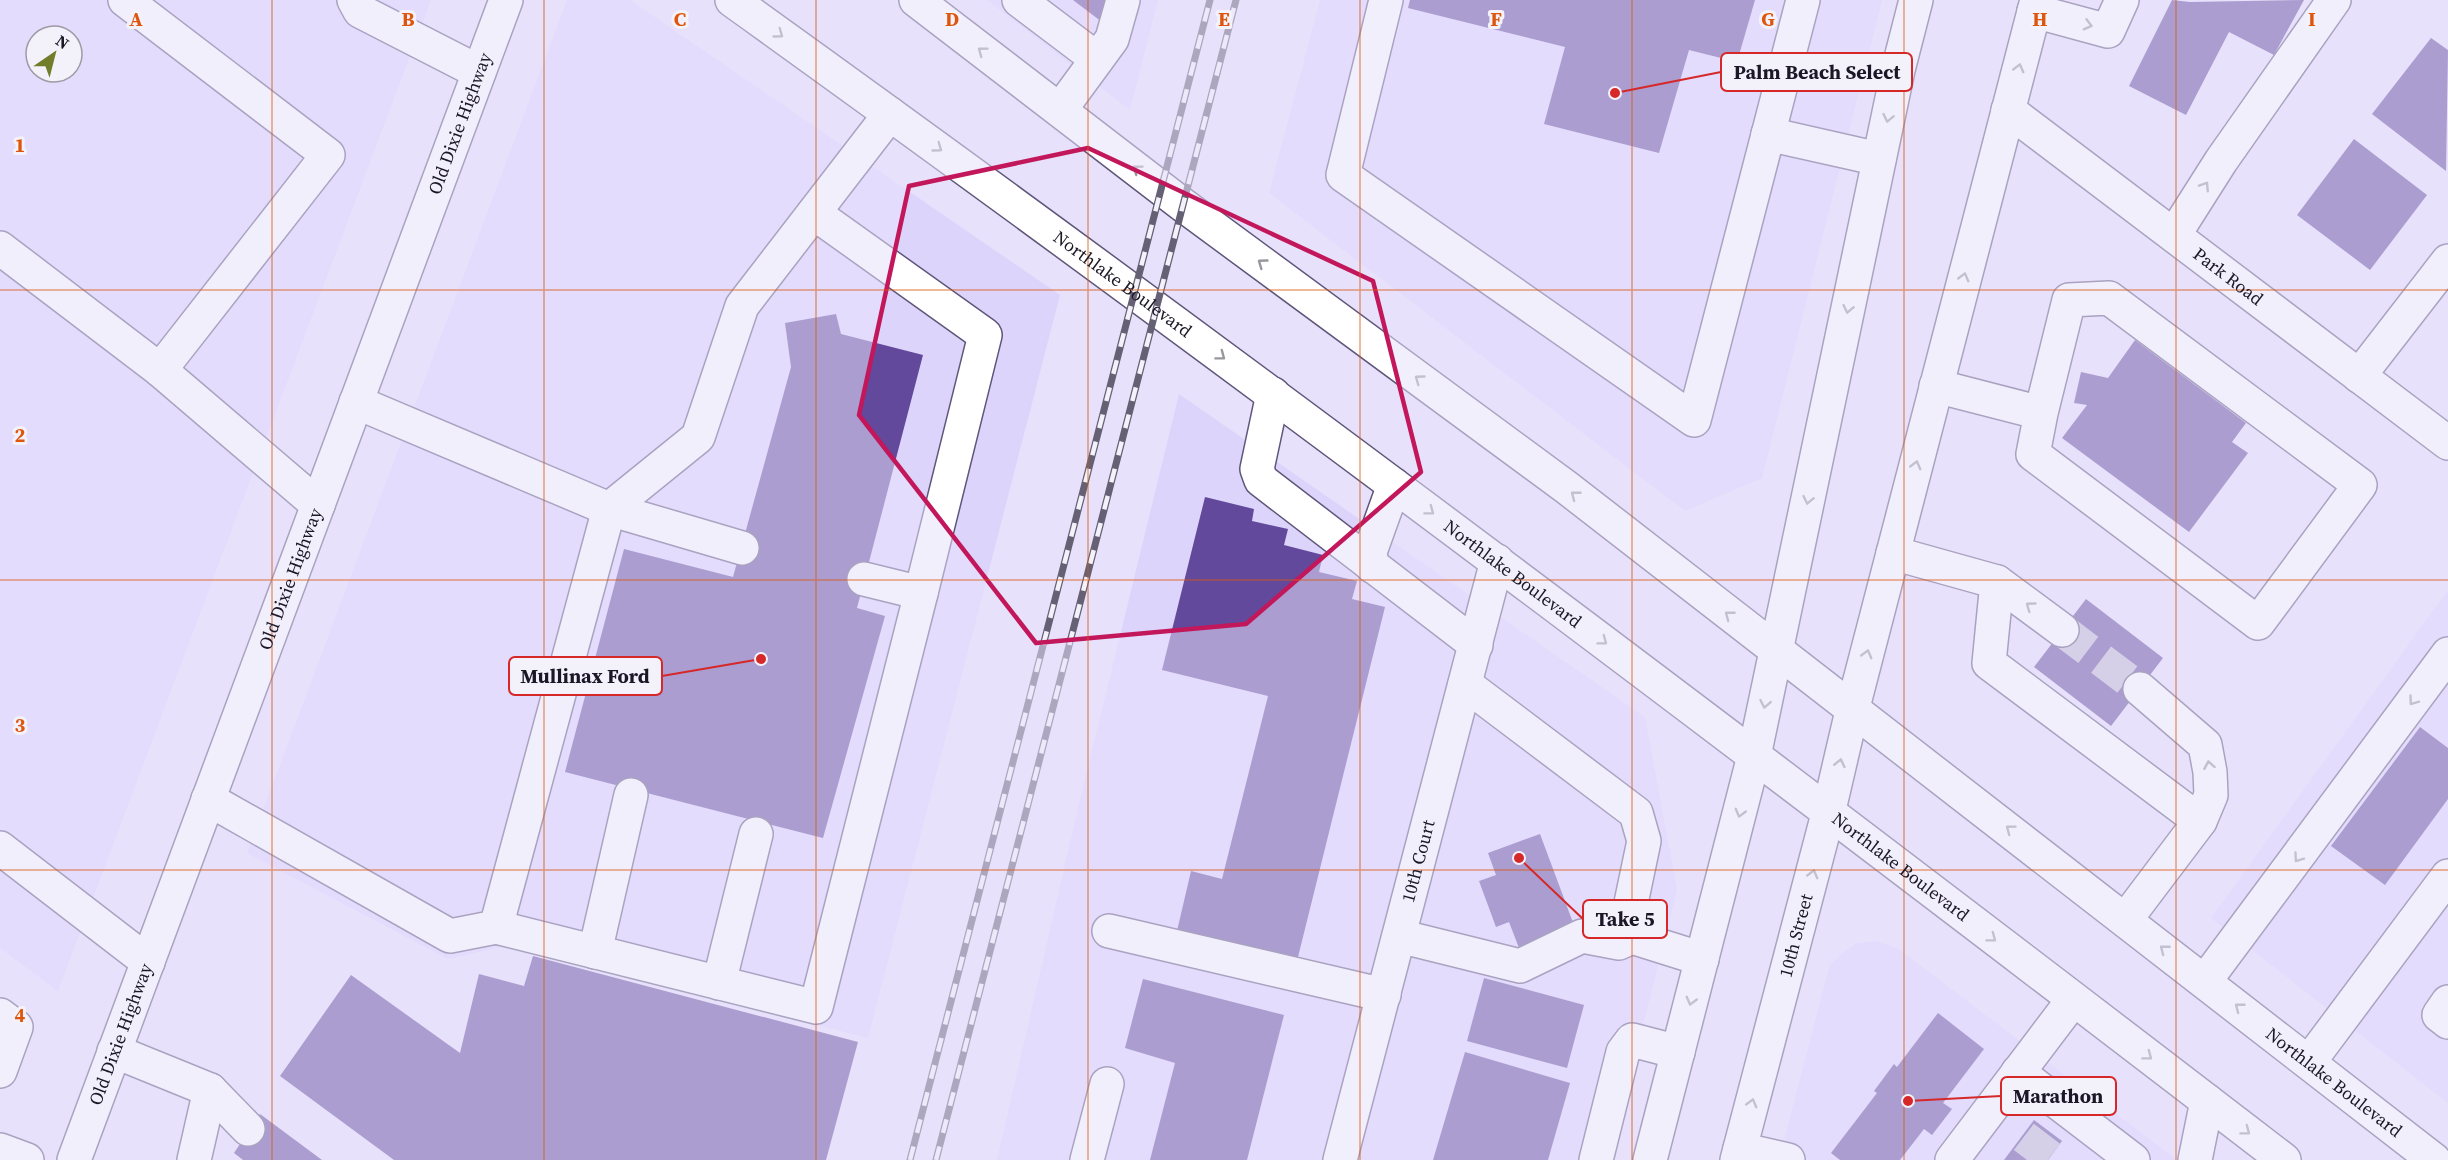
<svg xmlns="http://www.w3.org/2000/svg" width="2448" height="1160" font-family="'Source Serif 4',serif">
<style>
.built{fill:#ddd4fc;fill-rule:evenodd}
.building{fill:#63499b}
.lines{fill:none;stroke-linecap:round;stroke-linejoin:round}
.minor-tunnel{stroke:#beb9d0;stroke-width:33;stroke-dasharray:33 16;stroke-linecap:butt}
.minor-casing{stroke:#5f567a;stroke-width:36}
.major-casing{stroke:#5f567a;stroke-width:36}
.minor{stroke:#fff;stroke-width:33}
.major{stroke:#fff;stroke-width:33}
.rail-casing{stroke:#656073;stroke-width:7}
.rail{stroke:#f3f1fa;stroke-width:4.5;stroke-dasharray:14;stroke-linecap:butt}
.oneway{stroke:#98979d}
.marked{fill:none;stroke:#c2185b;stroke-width:4.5;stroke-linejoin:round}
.grid{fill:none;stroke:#de560d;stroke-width:1.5;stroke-opacity:0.55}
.labels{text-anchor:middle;stroke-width:6;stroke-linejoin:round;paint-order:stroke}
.street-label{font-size:18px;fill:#1b1726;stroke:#f3f1fa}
.grid-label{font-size:20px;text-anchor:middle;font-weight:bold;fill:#de560d;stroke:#f3f1fa;stroke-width:6;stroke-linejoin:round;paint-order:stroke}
.leader{fill:none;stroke:#d62828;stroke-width:2}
.callout-dot{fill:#d62828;stroke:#f3f1fa;stroke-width:2}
.callout{fill:#f3f1fa;stroke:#d62828;stroke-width:2}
.callout-label{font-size:20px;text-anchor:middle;font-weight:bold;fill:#1b1726}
</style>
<rect width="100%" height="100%" fill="#e7e1fb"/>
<path class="built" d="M0 0H431L58 991 0 948ZM36 36H72V72H36Z
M567 0H630L1060 295 868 1038 510 945 448 959 247 853Z
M987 0H1158L1130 110Z
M1320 0H1882L1762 478 1685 511 1269 193Z
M1179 394 1645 717 1677 890 1609 1160H997L1078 808Z
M2448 590V1103L2211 918Z
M1875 941 1897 948 2177 1160H1779L1830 964 1855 944Z"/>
<path class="building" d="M1073 0H1108L1102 22Z
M1410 0H1755L1737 62 1689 50 1659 153 1544 124 1565 47 1408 8Z
M2172 0 2190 2 2304 0 2274 55 2229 32 2186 115 2129 86Z
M2431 38 2448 50 2446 171 2372 114Z
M2354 139 2427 195 2370 270 2297 215Z
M836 314 841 334 923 355 857 608 885 616 823 838 565 772 624 549 733 577 791 367 785 323Z
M2135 340 2246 423 2232 442 2248 453 2189 532 2062 438 2087 405 2074 403 2081 372 2108 378Z
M1205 497 1254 509 1252 521 1288 529 1284 545 1323 555 1319 572 1357 581 1352 599 1385 607 1297 961 1177 931 1191 871 1222 879 1268 696 1162 670Z
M2086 599 2163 658 2111 726 2034 667Z
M2420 727 2448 748V799L2385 885 2331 846Z
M1540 834 1575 928 1519 948 1509 922 1496 927 1479 881 1496 875 1488 853Z
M533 956 858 1042 826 1160H394L280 1076 351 975 460 1053 479 974 524 986Z
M1484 978 1584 1005 1567 1068 1467 1041Z
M1143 979 1284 1015 1247 1160H1150L1175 1063 1125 1048Z
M1938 1013 1984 1049 1943 1103 1952 1109 1932 1135 1924 1129 1900 1160H1840L1831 1153 1877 1093 1874 1091 1894 1064 1897 1067Z
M1465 1052 1570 1083 1548 1160H1433Z
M260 1114 322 1160H243L234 1153Z
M2034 1120 2062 1141 2048 1160H2004Z"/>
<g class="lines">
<path class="minor-tunnel" d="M2062 630 2140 689
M2027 1160 2049 1131"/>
<g class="minor-casing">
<g id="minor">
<path d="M125 0 328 155 160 370"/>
<path d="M354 0 360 11 479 72"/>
<path d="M1019 0 1097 59"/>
<path d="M1386 0 1343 175 1694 420 1803 0"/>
<path d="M2034 11 2108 31 2122 0"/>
<path d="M1060 110 1112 39 1123 0"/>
<path id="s1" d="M2008 110 2448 443"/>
<path d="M1768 134 1879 159"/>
<path d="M814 213 985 335 921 593 864 579"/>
<path d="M2174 235 2221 161 2334 0"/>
<path d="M0 248 160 370 318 505"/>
<path d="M2359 376 2448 261"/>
<path d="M1936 386 2041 413 2033 454 2258 623 2360 485 2109 298 2069 300 2041 413"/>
<path d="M1273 394 1257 469 1261 480 1476 645"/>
<path d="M356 402 609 509 698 437 742 306 890 114"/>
<path d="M1893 553 1997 582 1989 663 2200 821 2126 919"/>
<path d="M1372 566 1370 552 1394 485"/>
<path d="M1997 582 2062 630"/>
<path d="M1465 684 1636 813 1644 841 1626 927 1632 937 1702 959"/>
<path d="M2140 689 2205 745 2210 772 2211 795 2200 821"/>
<path d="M208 799 450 936 496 927 609 509 742 548"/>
<path d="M0 848 148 962"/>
<path d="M496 927 816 1007 921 593"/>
<path d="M1109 931 1384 995"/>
<path d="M1399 936 1520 966 1582 936 1619 943 1632 937"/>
<path d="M595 952 631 795"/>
<path d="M2205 981 2448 654"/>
<path d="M719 983 756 834"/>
<path d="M2448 1002 2439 1015 2448 1022"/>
<path d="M0 1015 16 1027 0 1071"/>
<path d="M114 1051 210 1090 248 1129"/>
<path d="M2309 1062 2448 876"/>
<path d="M2018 1072 2133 1160"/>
<path d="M1740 1149 1788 1160"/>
<path d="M0 1150 27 1160"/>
<path id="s2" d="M74 1160 506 0"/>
<path d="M194 1160 210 1090"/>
<path d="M1087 1160 1107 1084"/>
<path id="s3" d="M1340 1160 1497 561"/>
<path d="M1596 1160 1623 1052 1632 1040 1678 1052"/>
<path d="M1952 1160 2073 1000"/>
<path d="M2195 1160 2207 1101"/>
</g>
</g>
<g class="major-casing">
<g id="major">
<path id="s4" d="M732 0C1257 377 1772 767 2284 1160"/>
<path id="s5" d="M916 0 1183 205 1566 487 2434 1160"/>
<path d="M1650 1160 1754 756 1898 70 1916 0"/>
<path id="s6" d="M1737 1160 1828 814 1852 711 2037 0"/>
</g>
</g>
<use href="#minor" class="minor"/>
<use href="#major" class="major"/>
<g class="rail-casing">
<path id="rail" d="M910 1160 1210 0
M936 1160 1236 0"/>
</g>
<use href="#rail" class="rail"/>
</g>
<defs><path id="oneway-chevron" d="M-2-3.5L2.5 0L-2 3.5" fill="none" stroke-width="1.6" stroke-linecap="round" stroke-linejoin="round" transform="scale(1.5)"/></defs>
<g class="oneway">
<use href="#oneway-chevron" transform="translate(2088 25) rotate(15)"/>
<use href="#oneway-chevron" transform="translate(779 34) rotate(36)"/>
<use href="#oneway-chevron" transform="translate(982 51) rotate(-143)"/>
<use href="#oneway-chevron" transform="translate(2019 68) rotate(-75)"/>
<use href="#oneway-chevron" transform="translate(1888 118) rotate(102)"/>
<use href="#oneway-chevron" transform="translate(938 148) rotate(36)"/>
<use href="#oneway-chevron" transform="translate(1137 169) rotate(-143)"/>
<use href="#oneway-chevron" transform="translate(2205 186) rotate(-57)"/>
<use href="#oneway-chevron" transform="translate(1262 263) rotate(-144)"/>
<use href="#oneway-chevron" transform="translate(1964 277) rotate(-75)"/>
<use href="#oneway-chevron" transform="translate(1848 309) rotate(102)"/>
<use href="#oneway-chevron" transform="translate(1221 356) rotate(37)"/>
<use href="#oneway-chevron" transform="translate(1419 379) rotate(-144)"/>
<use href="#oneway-chevron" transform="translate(1916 465) rotate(-75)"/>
<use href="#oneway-chevron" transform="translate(1575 495) rotate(-142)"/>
<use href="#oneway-chevron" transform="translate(1808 500) rotate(102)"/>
<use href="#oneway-chevron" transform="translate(1430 511) rotate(37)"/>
<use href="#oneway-chevron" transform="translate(2030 606) rotate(-144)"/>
<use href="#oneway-chevron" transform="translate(1729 615) rotate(-142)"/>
<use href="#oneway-chevron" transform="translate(1603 641) rotate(37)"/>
<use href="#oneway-chevron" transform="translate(1867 654) rotate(-75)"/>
<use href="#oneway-chevron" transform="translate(2413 701) rotate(126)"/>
<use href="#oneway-chevron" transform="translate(1765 704) rotate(101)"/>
<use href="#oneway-chevron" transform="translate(1840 763) rotate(-77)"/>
<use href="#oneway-chevron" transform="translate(2209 765) rotate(-100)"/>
<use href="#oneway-chevron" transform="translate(1740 813) rotate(105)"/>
<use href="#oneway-chevron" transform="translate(2010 829) rotate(-143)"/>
<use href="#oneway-chevron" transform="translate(2298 858) rotate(126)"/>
<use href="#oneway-chevron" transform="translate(1813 874) rotate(-75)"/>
<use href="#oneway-chevron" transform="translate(1992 938) rotate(37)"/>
<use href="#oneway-chevron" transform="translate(2164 949) rotate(-142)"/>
<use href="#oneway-chevron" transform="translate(1691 1001) rotate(105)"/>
<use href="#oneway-chevron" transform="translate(2239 1007) rotate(-142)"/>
<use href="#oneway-chevron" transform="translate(2148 1056) rotate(37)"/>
<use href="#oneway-chevron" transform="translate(1752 1103) rotate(-75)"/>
<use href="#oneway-chevron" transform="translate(2246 1131) rotate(37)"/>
</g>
<path d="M0 0H2448V1160H0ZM1088 148 1373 281 1421 472 1246 624 1036 643 859 415 909 186Z" fill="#e7e1fb" fill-opacity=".55" fill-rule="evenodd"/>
<path class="marked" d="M1088 148 1373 281 1421 472 1246 624 1036 643 859 415 909 186Z"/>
<path class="grid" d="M272 0V1160M544 0V1160M816 0V1160M1088 0V1160M1360 0V1160M1632 0V1160M1904 0V1160M2176 0V1160M0 290H2448M0 580H2448M0 870H2448"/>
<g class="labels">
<g class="street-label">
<text dy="6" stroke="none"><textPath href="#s2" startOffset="1106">Old Dixie Highway</textPath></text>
<text dy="6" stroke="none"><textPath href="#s1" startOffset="276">Park Road</textPath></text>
<text dy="6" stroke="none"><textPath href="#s4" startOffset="483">Northlake Boulevard</textPath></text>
<text dy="6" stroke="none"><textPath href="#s4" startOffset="969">Northlake Boulevard</textPath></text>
<text dy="6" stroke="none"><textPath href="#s2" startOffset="620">Old Dixie Highway</textPath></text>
<text dy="6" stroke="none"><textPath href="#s3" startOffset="309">10th Court</textPath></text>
<text dy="6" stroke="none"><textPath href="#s4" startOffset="1455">Northlake Boulevard</textPath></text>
<text dy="6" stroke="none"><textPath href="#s6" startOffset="232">10th Street</textPath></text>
<text dy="6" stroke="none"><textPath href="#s2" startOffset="134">Old Dixie Highway</textPath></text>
<text dy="6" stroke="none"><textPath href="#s5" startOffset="1784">Northlake Boulevard</textPath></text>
</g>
</g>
<g class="grid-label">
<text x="136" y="26">A</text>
<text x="408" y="26">B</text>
<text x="680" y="26">C</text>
<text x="952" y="26">D</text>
<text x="1224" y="26">E</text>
<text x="1496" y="26">F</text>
<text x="1768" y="26">G</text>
<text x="2040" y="26">H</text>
<text x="2312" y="26">I</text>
<text x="20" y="152">1</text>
<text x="20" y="442">2</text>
<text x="20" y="732">3</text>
<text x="20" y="1022">4</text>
</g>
<path class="leader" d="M1615 93L1721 72M761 659L662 676M1519 858L1583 919M1908 1101L2001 1096"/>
<g class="callout-dot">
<circle cx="1615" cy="93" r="6"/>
<circle cx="761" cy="659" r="6"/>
<circle cx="1519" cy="858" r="6"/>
<circle cx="1908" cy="1101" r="6"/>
</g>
<g class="callout">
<rect x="1721" y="53" width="191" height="38" rx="6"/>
<rect x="509" y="657" width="153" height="38" rx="6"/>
<rect x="1583" y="900" width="84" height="38" rx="6"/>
<rect x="2001" y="1077" width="115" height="38" rx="6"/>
</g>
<g class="callout-label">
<text x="1817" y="79">Palm Beach Select</text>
<text x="585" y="683">Mullinax Ford</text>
<text x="1625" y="926">Take 5</text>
<text x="2058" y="1103">Marathon</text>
</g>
<g transform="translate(54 54) rotate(35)"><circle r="28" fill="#f3f1fa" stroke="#9d9aa5" stroke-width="1.5"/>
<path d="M0-4.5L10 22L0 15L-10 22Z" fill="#727d29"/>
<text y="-9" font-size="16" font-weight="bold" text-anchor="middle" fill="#1b1726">N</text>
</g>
</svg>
